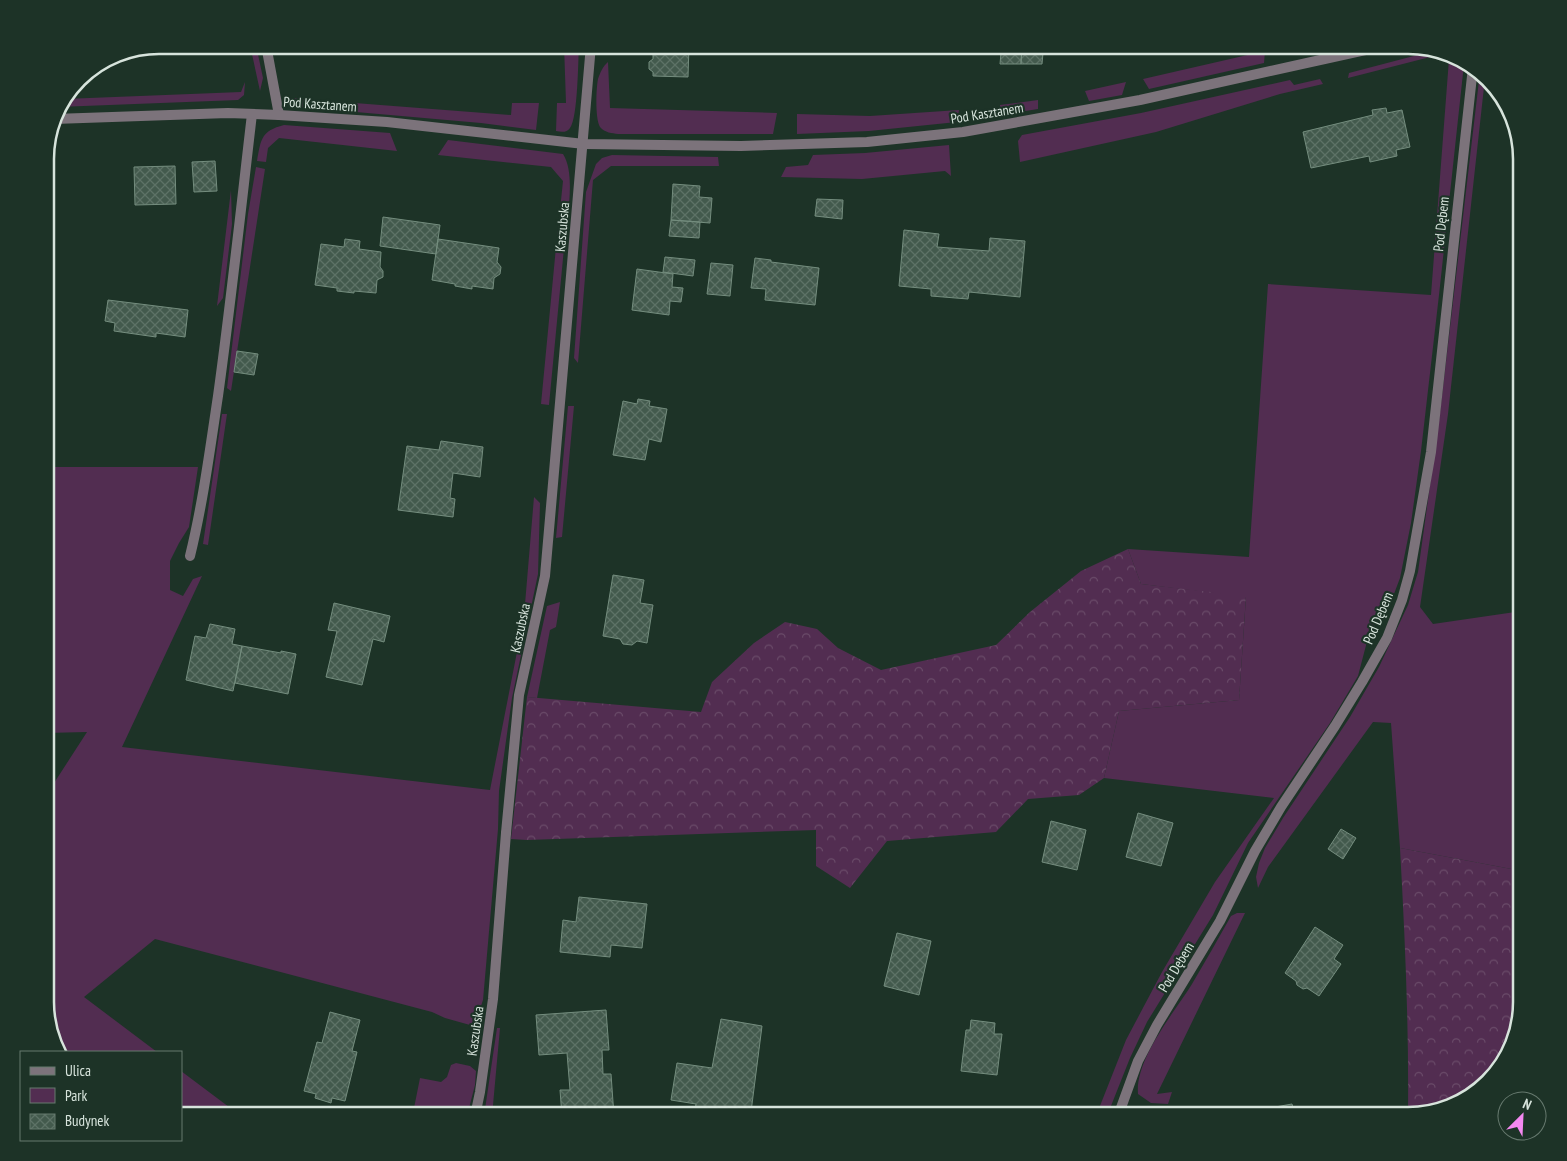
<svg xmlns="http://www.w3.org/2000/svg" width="1567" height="1161" font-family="'PT Sans Narrow',sans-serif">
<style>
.green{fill:#522d51}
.forest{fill:url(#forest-crowns)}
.building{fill:url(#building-cross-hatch);stroke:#748d7e}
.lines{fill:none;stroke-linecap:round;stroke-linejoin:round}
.service{stroke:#7c737b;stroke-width:10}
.minor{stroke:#7c737b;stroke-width:10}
.labels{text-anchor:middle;stroke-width:4.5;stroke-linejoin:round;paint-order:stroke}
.street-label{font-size:14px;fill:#d7e4dc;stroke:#1d3327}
.rim{fill:none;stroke:#d7e4dc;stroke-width:2.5}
</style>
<defs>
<pattern id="forest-crowns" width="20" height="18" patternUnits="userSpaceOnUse" patternTransform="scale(1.25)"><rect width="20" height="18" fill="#522d51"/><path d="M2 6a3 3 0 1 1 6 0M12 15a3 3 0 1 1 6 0" fill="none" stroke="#6a4b69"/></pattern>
<pattern id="building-cross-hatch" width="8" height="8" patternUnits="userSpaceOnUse" patternTransform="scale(1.25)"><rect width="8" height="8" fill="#435a4d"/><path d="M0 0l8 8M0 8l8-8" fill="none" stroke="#5d7266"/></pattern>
</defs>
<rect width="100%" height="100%" fill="#1d3327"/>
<path class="green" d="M250 45H256L263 78 260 91Z
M564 45H579C578 61 578 117 570 128 567 133 561 132 556 131L557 103H566Z
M1265 51 1264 63 1149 89 1143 79Z
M1429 52 1438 55 1348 78 1349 73Z
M1449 59 1464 64 1439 295 1421 451 1411 523 1400 578 1386 615 1370 630 1358 676 1330 723 1248 843 1213 915 1147 1022 1130 1058 1107 1116H1096L1126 1040 1162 972 1215 882 1274 798 1104 778 1119 711 1239 700 1246 597 1141 584 1128 549 1249 557 1268 284 1431 295Z
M608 62 610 108 777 113 773 134H618C612 133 605 133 600 127 595 119 596 89 598 79 600 73 603 66 608 62Z
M1480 72 1485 78 1448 414 1420 607 1433 624 1522 611V871L1400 848 1391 723 1373 722 1268 867 1258 888 1256 877 1259 863 1265 848 1283 818 1350 717 1379 667 1408 605 1418 572 1440 413Z
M1320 79 1323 84 1280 94 1156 132 1020 162 1018 141 1022 135 1141 113 1290 80 1294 85Z
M245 82 244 95 238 100 58 107 64 99 241 92Z
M1126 82 1122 95 1089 101 1085 91Z
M290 98 511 115 512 103H539L536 130 481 123 299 107Z
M1038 100V109L1000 115V105Z
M959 110 957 122 869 131 797 134V114L870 116Z
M284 125 390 133 397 151 279 138 268 148 266 162 257 161C261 139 261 131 284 125Z
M448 140 563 154C576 174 567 217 565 240L557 239 563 181 551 167 438 155Z
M949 145 951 176 945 171 862 179 781 177 786 167 808 165 813 155 865 153Z
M612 155 718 157 719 166H611L593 180 578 363 574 358 586 192 596 164 602 158Z
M256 167 265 169 231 391 227 388 248 214Z
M231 190 232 224 223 298 217 306Z
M556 247 564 248 549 405 541 404Z
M568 406H574L562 537 556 538Z
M222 414H227L208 545 203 544Z
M45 467H198L189 527 179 543 170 561V590L183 596 193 579 202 576 122 747 490 790 524 616 534 497 540 503 538 574 512 698 499 791 498 829 483 1000 478 1015 470 1025 445 1018 432 1012 155 939 84 997 157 1052H57L45 1009V797L87 732 45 733Z
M560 602 556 627 550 630 537 698 527 697 547 606Z
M1237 913H1245L1157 1094 1172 1092 1168 1104 1151 1103 1138 1094C1135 1059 1174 1013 1192 984 1205 962 1218 939 1231 916Z
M497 1028H500L492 1116H484Z
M456 1063 470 1066 476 1071 475 1085 467 1116H408L414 1108 420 1078 441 1082 447 1077 451 1065Z
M181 1071 241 1116H181Z"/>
<path class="forest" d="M1128 549 1141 584 1246 596 1239 700 1119 711 1104 778 1079 795 1028 799 996 832 887 841 850 888 816 866V830L527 840 511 839 527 697 701 712 712 682 754 643 785 622 817 629 838 648 881 670 996 645 1030 612 1081 571Z
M1400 848 1522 871V1002L1499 1071 1459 1104 1408 1116C1409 1026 1405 938 1400 848Z"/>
<path class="building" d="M653 45H689L688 77 653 76V72L649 69V62L653 59Z
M980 45H1022L1021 64H1000L1001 53H980Z
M1022 45H1066V54L1043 53 1042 64H1021Z
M1386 108 1387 113 1402 110 1410 147 1396 150 1397 156 1370 162 1369 156 1311 168 1303 132 1373 115 1372 110Z
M215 161 217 191 194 192 192 162Z
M175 166 176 204 135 205 134 167Z
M673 184 700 186 699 197 712 198 710 223 671 220Z
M817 199 843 200 842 219 815 216Z
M383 217 440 225 436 254 380 246Z
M671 220 700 222 699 238 669 236Z
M904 230 939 234 937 247 989 251 990 238 1025 241 1020 297 969 292 968 299 931 296V289L899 286Z
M345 239 360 241 359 249 381 252 380 267 383 271V277L377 280 376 293 354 291V293L337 291V288L315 285 321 244 344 247Z
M438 239 499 248 497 262 501 267 500 274 494 278 493 289 472 286V289L455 286V284L432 280Z
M665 257 695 260 693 276 663 272Z
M755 258 771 260V262L819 268 815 305 765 300 766 289 751 288Z
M711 263 733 265 730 296 707 294Z
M637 269 673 274 672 287 683 288 681 302 670 301 669 315 632 310Z
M108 300 188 310 185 337 156 333V337L114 331 115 323 105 321Z
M237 351 258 354 254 375 234 372Z
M638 399 650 401 649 406 667 409 661 442 649 439 645 460 613 455 623 401 637 404Z
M441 441 483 447 480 477 453 473 450 498 455 499 453 517 398 510 407 446 439 450Z
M613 575 644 580 640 603 653 605 647 643 637 641 632 645 623 644 620 639 603 636Z
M334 603 390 616 384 642 373 639 362 685 326 677 337 631 328 630Z
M210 624 235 629 232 644 242 646 233 691 186 680 195 636 206 638Z
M242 646 281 653V651L296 654 288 694 235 683Z
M1138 813 1173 823 1161 866 1126 857Z
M1051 821 1086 830 1077 870 1042 862Z
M1341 829 1356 838 1343 859 1328 849Z
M579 897 647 904 642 948 611 945 610 957 560 952 563 920 576 922Z
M1315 927 1343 945 1334 959 1341 964 1319 996 1307 988 1303 989 1297 985 1296 981 1285 973Z
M897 933 931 941 919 995 884 986Z
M606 1010 609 1050H602L603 1074H611L614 1116H562L560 1090H570L567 1053 539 1055 536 1015Z
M330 1012 360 1020 352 1051 357 1052 345 1101 332 1098 331 1103 315 1098 316 1094 304 1091 317 1042 322 1043Z
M721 1019 762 1026 751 1112 735 1109 734 1116H694L696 1104 671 1100 677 1063 712 1068Z
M971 1020 995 1023 994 1034H1002L997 1075 961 1071 966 1030H970Z
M1292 1104 1295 1116H1237L1236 1114Z"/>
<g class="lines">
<path class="service" d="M266 45 279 115
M190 556C203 503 210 449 218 396 231 302 241 208 252 114
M506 833 519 695 545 576 591 45"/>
<path class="minor" d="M54 119 228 113 279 115 387 122 584 144 741 146 867 142 963 132 1140 100 1388 45
M475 1116 480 1092 493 999 506 833
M1118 1116 1138 1061 1157 1025 1220 921 1255 851 1281 807 1335 726 1362 682 1387 638 1402 600 1410 571 1431 452 1473 67"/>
</g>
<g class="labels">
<g class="street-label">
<text transform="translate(320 104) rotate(4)" y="5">Pod Kasztanem</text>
<text transform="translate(987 113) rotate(-9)" y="5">Pod Kasztanem</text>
<text transform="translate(1441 224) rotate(-84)" y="5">Pod Dębem</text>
<text transform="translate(562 227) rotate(-85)" y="5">Kaszubska</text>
<text transform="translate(1378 618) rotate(-67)" y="5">Pod Dębem</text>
<text transform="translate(520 628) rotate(-78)" y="5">Kaszubska</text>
<text transform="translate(1176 967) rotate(-59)" y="5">Pod Dębem</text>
<text transform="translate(475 1031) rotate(-82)" y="5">Kaszubska</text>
</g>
</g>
<path d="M0 0H1567V1161H0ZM159 54H1408A105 105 0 0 1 1513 159V1002A105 105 0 0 1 1408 1107H159A105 105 0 0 1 54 1002V159A105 105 0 0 1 159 54Z" fill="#1d3327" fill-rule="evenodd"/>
<path class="rim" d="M159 54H1408A105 105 0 0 1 1513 159V1002A105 105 0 0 1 1408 1107H159A105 105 0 0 1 54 1002V159A105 105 0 0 1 159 54Z"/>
<rect x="20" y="1051" width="162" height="90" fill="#1d3327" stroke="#677a6f"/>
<rect x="30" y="1067" width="25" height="8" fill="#7c737b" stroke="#677a6f"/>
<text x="65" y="1076" font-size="15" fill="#d7e4dc">Ulica</text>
<rect x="30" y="1088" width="25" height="15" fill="#522d51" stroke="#677a6f"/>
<text x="65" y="1101" font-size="15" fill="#d7e4dc">Park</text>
<rect x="30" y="1114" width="25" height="15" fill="url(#building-cross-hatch)" stroke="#677a6f"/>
<text x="65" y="1126" font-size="15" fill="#d7e4dc">Budynek</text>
<g transform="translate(1522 1116) rotate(24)"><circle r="24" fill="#1d3327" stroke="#677a6f"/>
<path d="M0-4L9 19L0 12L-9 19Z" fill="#f489f0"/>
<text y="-8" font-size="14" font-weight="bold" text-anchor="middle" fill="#d7e4dc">N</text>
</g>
</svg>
